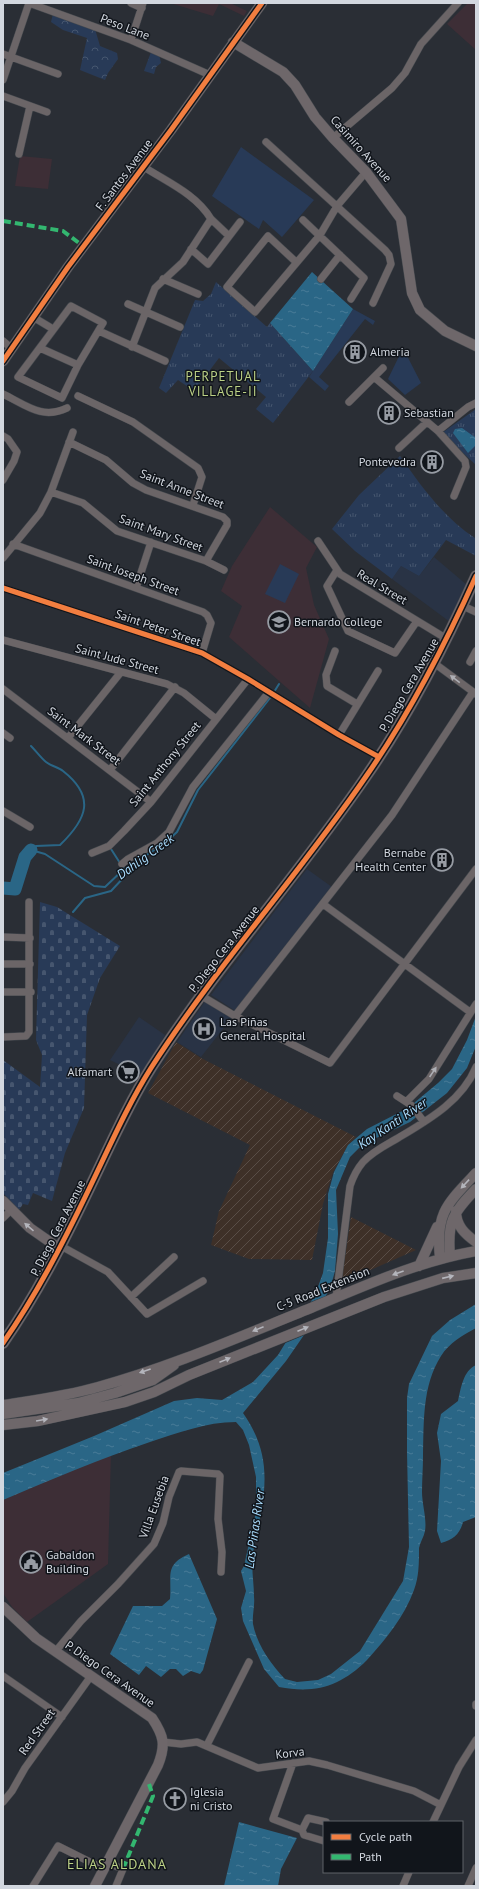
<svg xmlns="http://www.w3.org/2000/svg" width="479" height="1889" font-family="'PT Sans',sans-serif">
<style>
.built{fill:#293345}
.industrial{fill:url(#industrial-furrows)}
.education{fill:#3d2e36}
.grass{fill:url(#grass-tufts)}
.forest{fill:url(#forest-crowns)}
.cemetery{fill:url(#cemetery-stones)}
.park{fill:#283a57}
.water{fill:url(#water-ripples)}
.pier{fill:#2a2e35}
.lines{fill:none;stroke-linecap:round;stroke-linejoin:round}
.stream{stroke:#2a6686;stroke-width:2}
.river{stroke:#2a6686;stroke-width:13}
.street-casing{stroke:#464a4f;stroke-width:8}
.secondary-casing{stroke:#464a4f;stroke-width:11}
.primary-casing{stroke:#464a4f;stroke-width:12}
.street{stroke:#6b6567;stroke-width:7}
.secondary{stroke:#6e676a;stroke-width:10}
.primary{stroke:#6c6569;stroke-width:11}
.quiet{stroke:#33b770;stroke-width:4;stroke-dasharray:8 4;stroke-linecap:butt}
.cycleway-casing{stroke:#11151b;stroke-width:8}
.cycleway{stroke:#f27e40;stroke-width:5}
.oneway{fill:#aeafb5}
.oneway2{fill:#b4b5bc}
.labels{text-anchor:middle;stroke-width:3;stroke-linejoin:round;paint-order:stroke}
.street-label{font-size:12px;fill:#d2d7df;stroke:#11151b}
.poi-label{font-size:12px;fill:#d2d7df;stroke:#11151b;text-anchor:start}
.neighbourhood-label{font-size:13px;letter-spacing:1px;fill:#bcd186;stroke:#11151b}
.water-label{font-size:13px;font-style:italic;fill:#abdeff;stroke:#11151b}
.quarter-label{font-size:14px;letter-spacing:1px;fill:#bcd186;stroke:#11151b}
</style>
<defs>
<pattern id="industrial-furrows" width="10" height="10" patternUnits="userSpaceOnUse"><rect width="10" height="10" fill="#3e3028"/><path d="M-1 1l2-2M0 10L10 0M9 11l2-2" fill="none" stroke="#594d47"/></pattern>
<pattern id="grass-tufts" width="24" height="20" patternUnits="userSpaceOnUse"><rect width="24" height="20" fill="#283a57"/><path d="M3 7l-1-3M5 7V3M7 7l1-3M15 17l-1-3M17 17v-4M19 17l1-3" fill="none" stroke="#46566f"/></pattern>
<pattern id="forest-crowns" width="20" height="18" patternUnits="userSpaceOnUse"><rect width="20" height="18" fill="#283a57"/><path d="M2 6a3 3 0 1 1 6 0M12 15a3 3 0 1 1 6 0" fill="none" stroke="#46566f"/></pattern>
<pattern id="cemetery-stones" width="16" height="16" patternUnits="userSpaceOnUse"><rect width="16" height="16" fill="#283a57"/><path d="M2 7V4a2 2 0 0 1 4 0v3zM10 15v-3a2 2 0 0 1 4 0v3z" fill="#46566f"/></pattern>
<pattern id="water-ripples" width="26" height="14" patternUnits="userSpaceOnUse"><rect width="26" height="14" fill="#2a6686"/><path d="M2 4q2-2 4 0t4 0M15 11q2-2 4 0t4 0" fill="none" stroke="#487b97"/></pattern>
</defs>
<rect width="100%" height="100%" fill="#2a2e35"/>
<path class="built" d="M434 557 467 585 450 622 392 579 401 566 419 576Z
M307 869 332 887 237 1012 211 995Z
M206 1000 233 1016 201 1057 177 1042Z
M139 1017 165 1035 141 1075 110 1060Z"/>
<path class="industrial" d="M176 1042 201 1058 356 1137 348 1145 333 1172 323 1204 312 1260 249 1259 211 1245 219 1211 250 1145 148 1093Z
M351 1217 416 1250 341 1283Z"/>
<path class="education" d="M170 3H230L247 11 244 16 219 4 213 16Z
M468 3H476V50L447 24Z
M20 156 52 159 48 189 15 186Z
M270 507 317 547 306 568 314 605 329 639 310 708 229 637 242 606 221 591 232 566Z
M111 1453 108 1564 27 1622 12 1607 3 1593V1498Z"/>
<path class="grass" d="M216 282 267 327 270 323 313 371 273 423 256 409 266 397 219 358 194 391 178 380 166 393 159 388 195 300 203 301 211 294Z
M476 409V465L442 433Z
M400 456C421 486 444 518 475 538L476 536V556L446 540 419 576 401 566 392 579 355 551 332 529 359 495Z"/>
<path class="forest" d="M53 14 95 29 100 46 117 53 118 59 108 73 105 80 80 70 87 38 63 30 51 22Z
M151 52 159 54 161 63 156 67 154 74 144 71Z"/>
<path class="cemetery" d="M40 902 57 907 120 946 100 978 87 1015 84 1108 65 1153 52 1201 33 1193 28 1205 23 1204 19 1210 3 1193V1060L40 1087 42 1055 36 1040Z"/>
<path class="park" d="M241 147 314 200 282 237 263 220 259 229 212 196Z
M353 309 375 321 373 325 365 319 319 377 329 386 325 391 309 377Z
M403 348 421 383 405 395 388 379Z
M280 564 299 574 285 603 265 594Z"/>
<path class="water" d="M312 272 353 309 313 371 270 323Z
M462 428 476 438V445L468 453 453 433 455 429Z
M476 1016V1046L467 1068 447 1093 410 1122 372 1140 359 1148 350 1157 336 1190 338 1234 335 1271 330 1289 312 1318 304 1335 286 1361 243 1413C264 1443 268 1471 262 1506 260 1522 255 1538 253 1554 251 1569 254 1582 254 1597 255 1606 252 1616 253 1624 257 1645 271 1664 285 1679L297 1682 318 1680 331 1674 360 1651 403 1581 409 1547 407 1452V1398L409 1384 432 1336 450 1320 476 1304V1328C463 1335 449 1343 441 1356 422 1386 424 1422 423 1456 423 1468 422 1480 422 1492 422 1504 427 1519 425 1531 424 1537 420 1542 419 1548 419 1563 419 1577 414 1590 404 1617 386 1639 367 1660 341 1686 316 1694 279 1687L264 1669 243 1621 241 1608 246 1591 241 1571 244 1566 256 1512V1477L249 1445 243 1430 236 1422C206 1422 178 1433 150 1442 100 1459 52 1479 3 1500V1473L94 1436 174 1401 197 1398 222 1400 253 1382 278 1355 315 1295 323 1273 328 1238V1194L334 1172 348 1145 367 1129 408 1108 438 1083 452 1069 467 1040Z
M476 1365V1517L463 1522C460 1534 453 1540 441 1543L437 1531 441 1461 437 1433 441 1414 458 1401C461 1388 463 1371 476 1365Z
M189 1554 217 1619 203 1670 200 1674 191 1671 183 1676 176 1669H170L161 1677 146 1666 139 1675 110 1654 133 1606H162L170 1599C172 1575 164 1565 189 1554Z
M239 1822 297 1838 281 1869 278 1886H224Z"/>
<path class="pier" d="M329 1295 313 1319 307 1334 283 1344 308 1303Z"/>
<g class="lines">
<path class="stream" d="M274 692 279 684
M111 849 120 863
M31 850 45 854 94 886 105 887 124 869 164 844 177 832 198 790 270 698
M31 850 36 846 60 845C87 819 96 797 63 771 58 767 51 766 46 762 41 758 36 751 31 746
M73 912 85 898 111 891 126 875 123 868"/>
<path class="river" d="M3 888 15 889 25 857 31 850"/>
<g class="street-casing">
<path id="street" d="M29 3 131 40 210 75
M131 3 142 8
M131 40 143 3
M3 54 58 74
M3 80 29 3
M3 96 47 112
M333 138 392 88 405 73 421 44 458 3
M266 142 385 250 389 255 391 264 373 303
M19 154 30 106
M211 219 229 236
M303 220 364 278 351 299
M191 249 208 264 240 222
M296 262 268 236 227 287 255 312 320 235 337 206 366 172
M163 279 198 294
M321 279 340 255
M128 304 180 327
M71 306 103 323 78 365 62 398 18 377Z
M33 317 53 329
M99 331 165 361
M3 341 11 348
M132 347 155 288 183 262 211 219C196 194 167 182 144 167
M40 348 78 365
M374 377 438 431 465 461 466 467 454 496
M3 394C26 405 42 420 67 408
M78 396 133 422 198 468 202 477 193 505
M349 402 383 368
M438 431 468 407 476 403
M3 436 8 439 17 452 14 461 3 480
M69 442 106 460 133 483 146 490 223 517 227 521V525L206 561
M399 448 427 422
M51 492 83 503 117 531 206 561 224 570
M318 541 340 574 447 639
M13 544 203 612 207 615 211 623 202 653
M3 558 40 513 51 492 73 432
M337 570 327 586 348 631 395 653 417 621
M3 588 202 653 248 679 339 735 379 757
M136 588 151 542
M463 606 476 612
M3 640 167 684 184 693 216 719
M335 651 326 675 327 686 357 704
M470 662 476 651
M434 663 476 694
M3 689 151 802
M3 733 10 738
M339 735 378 671
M68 738 121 672
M110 770 175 687
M3 811 30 827
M92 853 109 846 124 831 151 802 248 679
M122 864 128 859 157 843 169 832 193 787 269 692
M323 904 470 1012
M3 937 30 938
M3 964H30
M3 992H31
M200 995 235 1016 330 1063 476 869
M235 1016 392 815 473 692
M3 1037 26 1036 29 1032V902
M397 1096 411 1105 424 1122
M407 1101 429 1079 476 1004
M3 1218 11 1210
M61 1246 108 1272 147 1314 203 1281
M131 1297 174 1257
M336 1298 350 1186C353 1177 357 1169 363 1162 373 1151 386 1145 398 1138 428 1120 462 1101 476 1067
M55 1652 81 1621 118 1584 154 1544 163 1523 169 1497 179 1472 181 1471 218 1474 220 1476 218 1519 222 1552 221 1572
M3 1676 62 1717
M476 1704V1706
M163 1742 181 1744 197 1742 258 1768 309 1761 327 1765 414 1791 441 1805
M207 1745 249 1662
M293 1763 273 1819 302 1830 308 1818 326 1822
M3 1802 12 1791 25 1768 91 1676
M433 1822 459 1767 476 1740
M302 1830 304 1835 324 1841
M108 1863 123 1869 116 1886
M33 1886 58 1846 104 1869
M403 1886 409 1872
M468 1886 476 1868"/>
</g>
<g class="secondary-casing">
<path id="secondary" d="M233 42 283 72 295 85 315 117 333 138 366 172 401 219 412 293 420 310 445 331 476 346
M3 361 68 267 171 130 262 3
M3 1201 30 1228 60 1249
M456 1211C456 1226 465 1234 476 1242
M450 1256C447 1221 453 1213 476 1189
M440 1258C435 1213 447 1204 476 1173
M419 1266 437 1227
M3 1405C35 1400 67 1396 98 1387 171 1367 241 1336 311 1308 364 1286 419 1261 476 1251
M3 1414 78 1403 115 1393 153 1380 174 1365
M3 1425 38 1421 125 1402 154 1392 189 1375 384 1297 443 1278 476 1273
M3 1607 36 1638 152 1718C164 1736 166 1745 158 1765L95 1886"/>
</g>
<g class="primary-casing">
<path id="primary" d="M3 1343C37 1294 63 1243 89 1189 109 1148 127 1106 151 1068 217 965 299 875 367 775 410 713 445 645 476 576"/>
</g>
<use href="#street" class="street"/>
<use href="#secondary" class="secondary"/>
<use href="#primary" class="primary"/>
<path class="quiet" d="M3 221 63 231 83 246
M123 1869 153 1796 149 1784"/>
<g class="cycleway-casing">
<path id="cycleway" d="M3 361 68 267 171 130 262 3
M3 588 202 653 248 679 339 735 379 757
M3 1343C37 1294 63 1243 89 1189 109 1148 127 1106 151 1068 217 965 299 875 367 775 410 713 445 645 476 576"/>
</g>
<use href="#cycleway" class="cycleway"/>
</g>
<defs><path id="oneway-solid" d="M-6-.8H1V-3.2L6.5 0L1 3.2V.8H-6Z"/></defs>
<g class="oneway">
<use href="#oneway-solid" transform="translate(455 679) rotate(-143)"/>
<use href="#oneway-solid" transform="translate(433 1072) rotate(-56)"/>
</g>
<g class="oneway2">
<use href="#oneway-solid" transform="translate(465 1184) rotate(133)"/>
<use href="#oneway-solid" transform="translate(29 1227) rotate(-139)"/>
<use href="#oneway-solid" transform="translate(398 1273) rotate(160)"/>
<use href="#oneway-solid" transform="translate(448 1277) rotate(-13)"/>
<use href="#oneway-solid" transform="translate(258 1329) rotate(158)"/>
<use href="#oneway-solid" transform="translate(303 1329) rotate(-22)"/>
<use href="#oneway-solid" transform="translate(225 1360) rotate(-22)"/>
<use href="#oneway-solid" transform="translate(145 1371) rotate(161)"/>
<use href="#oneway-solid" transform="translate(42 1420) rotate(-10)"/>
</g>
<defs>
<g id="building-ring" transform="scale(1.15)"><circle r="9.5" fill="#11151b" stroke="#979ca4" stroke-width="1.5"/><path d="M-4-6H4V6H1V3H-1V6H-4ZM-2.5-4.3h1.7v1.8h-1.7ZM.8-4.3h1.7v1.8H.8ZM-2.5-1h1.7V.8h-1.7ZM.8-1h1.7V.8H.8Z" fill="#979ca4"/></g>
<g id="university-ring" transform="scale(1.15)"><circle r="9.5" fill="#11151b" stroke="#979ca4" stroke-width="1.5"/><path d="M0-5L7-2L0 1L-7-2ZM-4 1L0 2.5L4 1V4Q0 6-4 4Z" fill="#979ca4"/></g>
<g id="hospital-ring" transform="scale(1.15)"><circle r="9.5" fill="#11151b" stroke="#979ca4" stroke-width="1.5"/><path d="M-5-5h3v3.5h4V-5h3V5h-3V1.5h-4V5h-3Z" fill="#979ca4"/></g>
<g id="supermarket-ring" transform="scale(1.15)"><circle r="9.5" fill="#11151b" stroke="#979ca4" stroke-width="1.5"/><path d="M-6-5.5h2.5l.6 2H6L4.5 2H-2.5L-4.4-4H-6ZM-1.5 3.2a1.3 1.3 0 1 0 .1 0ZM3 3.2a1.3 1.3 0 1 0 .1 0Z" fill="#979ca4"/></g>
<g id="civic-ring" transform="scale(1.15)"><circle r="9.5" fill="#11151b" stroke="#979ca4" stroke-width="1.5"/><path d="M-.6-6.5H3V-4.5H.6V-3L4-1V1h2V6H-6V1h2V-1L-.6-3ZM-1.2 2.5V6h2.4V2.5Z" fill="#979ca4"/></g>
<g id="church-ring" transform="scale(1.15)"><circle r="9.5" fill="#11151b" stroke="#979ca4" stroke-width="1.5"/><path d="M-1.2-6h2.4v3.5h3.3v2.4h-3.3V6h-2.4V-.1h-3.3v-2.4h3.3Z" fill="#979ca4"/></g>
</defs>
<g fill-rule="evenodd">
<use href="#building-ring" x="355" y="352"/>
<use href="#building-ring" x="389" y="413"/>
<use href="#building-ring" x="432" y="462"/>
<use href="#university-ring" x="279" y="622"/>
<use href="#building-ring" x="442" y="860"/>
<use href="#hospital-ring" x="204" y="1029"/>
<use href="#supermarket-ring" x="128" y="1072"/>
<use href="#civic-ring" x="31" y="1562"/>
<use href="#church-ring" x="175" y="1799"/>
</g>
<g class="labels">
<g class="street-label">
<text transform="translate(125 27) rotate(21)" y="4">Peso Lane</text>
<text transform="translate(361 149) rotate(48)" y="4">Casimiro Avenue</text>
<text transform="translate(124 175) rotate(-53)" y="4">F. Santos Avenue</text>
<text transform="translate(182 489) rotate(21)" y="4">Saint Anne Street</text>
<text transform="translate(161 533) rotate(20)" y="4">Saint Mary Street</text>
<text transform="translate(133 575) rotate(20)" y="4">Saint Joseph Street</text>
<text transform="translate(382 587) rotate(31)" y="4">Real Street</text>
<text transform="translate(158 628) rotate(19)" y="4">Saint Peter Street</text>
<text transform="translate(117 659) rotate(15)" y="4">Saint Jude Street</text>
<text transform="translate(409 685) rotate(-60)" y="4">P. Diego Cera Avenue</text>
<text transform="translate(84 736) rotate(37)" y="4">Saint Mark Street</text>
<text transform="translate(165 764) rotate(-51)" y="4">Saint Anthony Street</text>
<text transform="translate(224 949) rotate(-52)" y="4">P. Diego Cera Avenue</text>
<text transform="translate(58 1228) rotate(-63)" y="4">P. Diego Cera Avenue</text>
<text transform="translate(323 1289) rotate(-22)" y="4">C-5 Road Extension</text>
<text transform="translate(154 1507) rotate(-70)" y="4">Villa Eusebia</text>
<text transform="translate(110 1674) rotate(35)" y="4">P. Diego Cera Avenue</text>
<text transform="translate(37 1732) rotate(-55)" y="4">Red Street</text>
<text transform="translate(290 1753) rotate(-7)" y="4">Korva</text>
</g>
<g class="poi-label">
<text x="370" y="356">Almeria</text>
<text x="404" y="417">Sebastian</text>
<text x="416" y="466" text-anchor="end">Pontevedra</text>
<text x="294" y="626">Bernardo College</text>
<text x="426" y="857" text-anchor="end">Bernabe<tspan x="426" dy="14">Health Center</tspan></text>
<text x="220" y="1026">Las Piñas<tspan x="220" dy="14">General Hospital</tspan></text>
<text x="112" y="1076" text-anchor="end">Alfamart</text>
<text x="46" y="1559">Gabaldon<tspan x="46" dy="14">Building</tspan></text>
<text x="190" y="1796">Iglesia<tspan x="190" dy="14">ni Cristo</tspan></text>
</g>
<g class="neighbourhood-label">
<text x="223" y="381">PERPETUAL<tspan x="223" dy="15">VILLAGE-II</tspan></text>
</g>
<g class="water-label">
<text transform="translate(145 856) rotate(-36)" y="5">Dahlig Creek</text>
<text transform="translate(392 1123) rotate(-34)" y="5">Kay Kanti River</text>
<text transform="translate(254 1529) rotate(-82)" y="5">Las Piñas River</text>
</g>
<g class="quarter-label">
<text x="117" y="1869">ELIAS ALDANA</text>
</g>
</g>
<rect width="479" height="1889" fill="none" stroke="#d2d7df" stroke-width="8"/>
<rect x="323" y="1821" width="140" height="52" fill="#11151b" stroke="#5e6369"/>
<rect x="331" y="1834" width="20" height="6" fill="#f27e40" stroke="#5e6369"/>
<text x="359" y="1841" font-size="12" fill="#d2d7df">Cycle path</text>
<rect x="331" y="1854" width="20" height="6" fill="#33b770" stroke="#5e6369"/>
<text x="359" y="1861" font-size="12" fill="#d2d7df">Path</text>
</svg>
